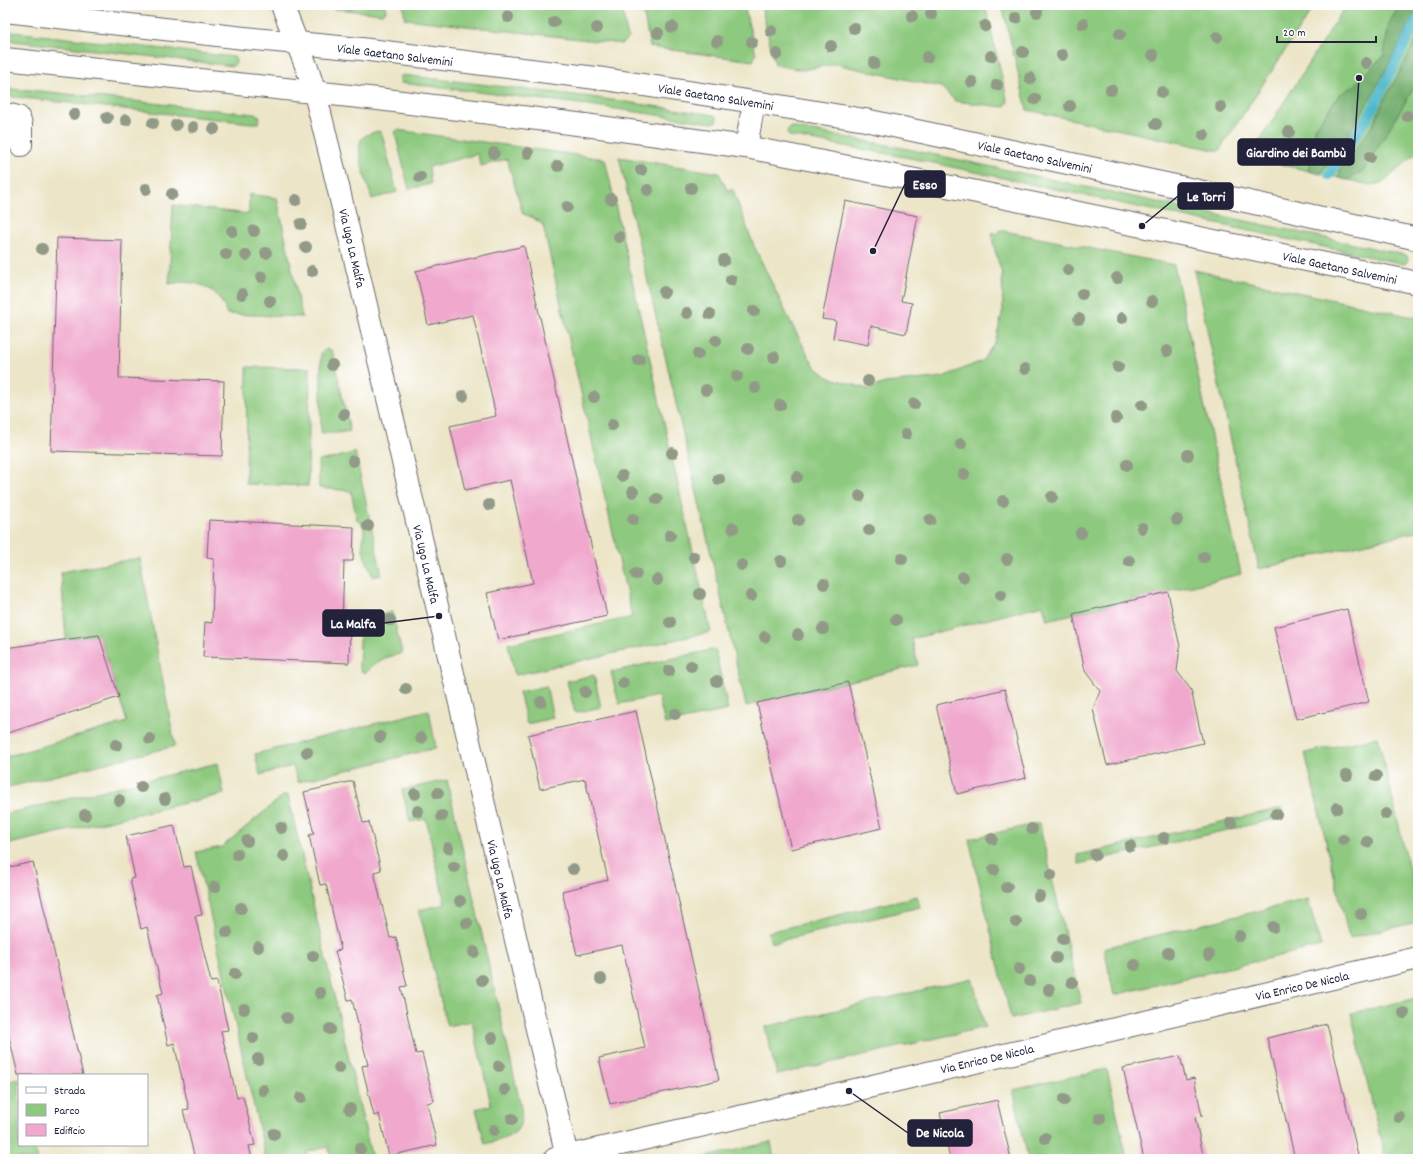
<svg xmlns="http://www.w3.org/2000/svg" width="1423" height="1164" font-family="Dekko,sans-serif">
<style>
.green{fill:#8dc97e;stroke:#58765c}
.forest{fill:#72ad6d;stroke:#4a6854}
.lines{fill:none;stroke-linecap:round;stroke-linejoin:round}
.stream{stroke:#4db8ca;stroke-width:10}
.building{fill:#f0a8cd}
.minor-casing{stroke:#69666c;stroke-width:24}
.major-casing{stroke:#69666c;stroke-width:24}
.minor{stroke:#fff;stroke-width:22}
.major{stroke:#fff;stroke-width:22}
.tree{fill:#919a87}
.labels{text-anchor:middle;stroke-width:3.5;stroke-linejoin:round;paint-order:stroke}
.street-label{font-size:13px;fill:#22223b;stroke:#fff}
.leader{fill:none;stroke:#22223b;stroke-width:1.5}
.callout-dot{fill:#22223b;stroke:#fff;stroke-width:1.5}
.callout{fill:#22223b;stroke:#22223b;stroke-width:1.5}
.callout-label{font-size:14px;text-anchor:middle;font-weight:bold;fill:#fff}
</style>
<rect width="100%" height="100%" fill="#fff"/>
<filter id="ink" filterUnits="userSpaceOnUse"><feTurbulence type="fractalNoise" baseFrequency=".025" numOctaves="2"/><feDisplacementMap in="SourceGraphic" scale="8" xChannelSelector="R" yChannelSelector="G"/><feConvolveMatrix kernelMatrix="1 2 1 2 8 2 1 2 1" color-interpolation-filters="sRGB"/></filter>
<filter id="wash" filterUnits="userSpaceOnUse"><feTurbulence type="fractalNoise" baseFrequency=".012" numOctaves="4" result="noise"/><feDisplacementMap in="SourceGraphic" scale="16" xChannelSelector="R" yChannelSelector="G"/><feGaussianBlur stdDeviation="0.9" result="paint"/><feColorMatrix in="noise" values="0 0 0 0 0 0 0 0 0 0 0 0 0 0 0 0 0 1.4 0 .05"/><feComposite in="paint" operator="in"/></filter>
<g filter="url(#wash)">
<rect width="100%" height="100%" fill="#ece5c7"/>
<path class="green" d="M326 5H385L386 11 382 14 327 8Z
M403 5H621L628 38 622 44 405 19Z
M642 5H744L756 54 753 61 650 47Z
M761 5H985L1008 103 1003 107 955 101 941 87 835 64 803 70 775 65Z
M1002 5H1315L1219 151 1027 110Z
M1346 5H1418V151L1383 183 1370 185 1249 157Z
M5 31 235 57 236 63 233 66 5 40Z
M403 75 591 97 715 115 717 118 716 122 712 123 589 105 401 83 400 80V77Z
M5 89 31 90 254 114 259 116 260 118 258 123H251L5 96Z
M791 127 908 149 1406 255 1408 258 1407 262 1403 264 910 158 789 136 787 133 788 129Z
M397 130 605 159 711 632 515 675 508 644 632 617 543 225 532 217 523 214 507 159 481 166 477 154 429 167 431 184 409 189 395 133Z
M379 131 382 134 397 192 372 199C368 187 354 147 362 138 366 134 374 132 379 131Z
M619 157 719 173 727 190H733L754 246 791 323 814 366 828 377 868 389 885 383 943 377 982 361 995 342 1003 310 1002 274 994 247 991 232 998 234 999 230 1174 265 1241 574 1160 594 1047 620 1043 605 912 639 918 665 746 706Z
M249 194 277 198 302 317 227 314C218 285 195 279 169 284L173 205 249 214Z
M1194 270 1418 318V531L1259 569Z
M326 349 332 350 350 431 338 433H321V353Z
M247 367 310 368 308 486 246 484Z
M355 452 382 575 373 577C370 568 364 558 363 549 361 537 370 529 357 520L351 491 319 488 318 461 335 458Z
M140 558 175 746 5 788V757L127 722 99 635 66 640 61 572Z
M392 612 402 653 385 658 376 663 366 673 362 672 359 666 361 619Z
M715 649 728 710 665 724 658 696 619 704 611 672Z
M594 675 601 707 575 713 567 681Z
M546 686 553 718 527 724 519 692Z
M429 710 436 748 298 782 293 766 260 775 255 754Z
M1378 737 1418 907V922L1349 938 1305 753Z
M218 763 224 794 5 845V814Z
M447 780 521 1107C525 1135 508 1138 485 1144L476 1109 491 1105 472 1021 447 1026 419 910 445 904 426 819 410 822 402 790Z
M288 795 372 1159H332L328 1147 307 1152 308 1159H266L196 852 222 847 283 796Z
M1282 808 1284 817 1079 864 1077 855Z
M1039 823 1081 1003 1011 1019 969 839Z
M917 896 920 907 771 943 768 932Z
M1308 899 1321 946 1114 995 1104 948Z
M972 978 985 1027 777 1075 765 1027Z
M1418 998V1159H1385L1351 1013Z
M1107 1069 1127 1159H1028L1013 1090Z
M19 1079V1145H34L38 1159H5V1082Z
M771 1142 774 1159H697Z"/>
<path class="forest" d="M1400 5H1417L1414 15C1386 70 1359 125 1320 174L1308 171 1313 156 1315 128 1339 95 1354 86 1384 55 1389 23Z
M1418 38V81L1364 170 1347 180 1339 178 1340 170 1373 125 1382 104Z"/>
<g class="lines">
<path class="stream" d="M1329 175 1370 114 1418 18"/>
</g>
<g id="blocks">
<path class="building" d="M845 201 918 216 901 301 912 303 906 334 871 326 868 345 833 338 836 321 822 319Z
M57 238 122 240 119 378 224 381 222 456 51 451Z
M524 246 607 616 498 640 487 593 533 583 510 480 465 490 450 426 496 416 473 315 428 325 416 271Z
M209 520 354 527 353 561H344L342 627 350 628 349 663 203 657 205 622 212 623 214 559 207 558Z
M1168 592 1180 647 1177 671 1191 690 1203 743 1107 765 1093 709 1100 691 1085 671 1073 614Z
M1347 609 1369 702 1296 719 1274 627Z
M99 635 119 697 5 734V648Z
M848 682 882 828 791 849 757 703Z
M1005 689 1026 778 957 794 936 705Z
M636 711 719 1080 610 1104 599 1058 645 1048 622 945 577 955 562 891 608 880 585 779 540 789 528 735Z
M353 781 363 823 369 822 381 870 374 872 390 938 396 937 407 986 401 987 416 1054 422 1053 434 1101 427 1103 437 1145 389 1156 379 1114 374 1116 362 1066 368 1065 352 999 348 1000 335 951 341 950 326 884 320 885 309 835 314 834 304 792Z
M174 825 184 867 191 866 202 915 195 916 211 982 217 981 228 1030 221 1031 237 1098 243 1096 255 1145 249 1146 252 1159H195L183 1110 189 1109 174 1043 168 1045 157 995 163 993 147 927 141 929 130 879 135 878 126 836Z
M33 862 83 1075H18L10 1041 5 1020V868Z
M1327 1024 1359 1159H1295L1267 1038Z
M1180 1056 1186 1080 1194 1078 1202 1116 1195 1117 1204 1159H1144L1123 1068Z
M997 1100 1011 1159H950L940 1113Z"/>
</g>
</g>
<g filter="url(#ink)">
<use href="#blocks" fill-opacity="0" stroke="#69666c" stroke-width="1"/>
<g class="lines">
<g class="minor-casing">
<path id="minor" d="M282 5 307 68 315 93 335 174 567 1156
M5 114 18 117 21 124V145
M555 1159 770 1110 1418 958"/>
</g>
<g class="major-casing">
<path id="major" d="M5 11 244 38 361 49 604 79 754 102 865 120 1213 194 1418 239
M5 59 378 99 585 125 746 147 967 190 1418 283
M746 147 754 102"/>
</g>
<use href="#minor" class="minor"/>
<use href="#major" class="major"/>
</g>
<g class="tree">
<circle cx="1037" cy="12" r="6"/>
<circle cx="931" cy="14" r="6"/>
<circle cx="912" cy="16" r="6"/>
<circle cx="508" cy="17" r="6"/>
<circle cx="1016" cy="18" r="6"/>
<circle cx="554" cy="22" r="6"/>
<circle cx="1083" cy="24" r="6"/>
<circle cx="985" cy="26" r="6"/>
<circle cx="672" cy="27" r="6"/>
<circle cx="597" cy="28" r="6"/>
<circle cx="854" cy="28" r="6"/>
<circle cx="771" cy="31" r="6"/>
<circle cx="658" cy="33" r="6"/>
<circle cx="1120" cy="34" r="6"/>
<circle cx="1217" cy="37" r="6"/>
<circle cx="717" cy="41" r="6"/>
<circle cx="752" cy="42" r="6"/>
<circle cx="831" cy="46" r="6"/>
<circle cx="1023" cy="52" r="6"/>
<circle cx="777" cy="54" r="6"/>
<circle cx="1062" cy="55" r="6"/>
<circle cx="1153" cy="55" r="6"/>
<circle cx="991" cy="56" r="6"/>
<circle cx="927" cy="57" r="6"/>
<circle cx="874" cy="63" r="6"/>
<circle cx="1366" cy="63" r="6"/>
<circle cx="1030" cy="78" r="6"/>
<circle cx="972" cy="82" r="6"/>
<circle cx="997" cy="85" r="6"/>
<circle cx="1111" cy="90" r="6"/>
<circle cx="1162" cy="92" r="6"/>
<circle cx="1035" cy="99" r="6"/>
<circle cx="1070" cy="106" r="6"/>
<circle cx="1221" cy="107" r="6"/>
<circle cx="74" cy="114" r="6"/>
<circle cx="1407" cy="116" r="6"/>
<circle cx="107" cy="118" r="6"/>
<circle cx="126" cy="120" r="6"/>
<circle cx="153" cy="123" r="6"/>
<circle cx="1156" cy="124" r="6"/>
<circle cx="176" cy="125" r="6"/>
<circle cx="193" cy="127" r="6"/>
<circle cx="214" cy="129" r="6"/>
<circle cx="1289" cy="132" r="6"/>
<circle cx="1204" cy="135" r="6"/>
<circle cx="494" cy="153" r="6"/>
<circle cx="528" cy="153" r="6"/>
<circle cx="1370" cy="157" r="6"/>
<circle cx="558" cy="166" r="6"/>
<circle cx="641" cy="170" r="6"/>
<circle cx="420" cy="177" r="6"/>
<circle cx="691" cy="188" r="6"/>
<circle cx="146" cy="189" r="6"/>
<circle cx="648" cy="190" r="6"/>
<circle cx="172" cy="194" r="6"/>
<circle cx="611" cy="199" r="6"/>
<circle cx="296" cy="200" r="6"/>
<circle cx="567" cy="207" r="6"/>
<circle cx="301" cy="224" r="6"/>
<circle cx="232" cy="231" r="6"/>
<circle cx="254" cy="231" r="6"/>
<circle cx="619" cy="237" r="6"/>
<circle cx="306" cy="247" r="6"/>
<circle cx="42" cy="249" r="6"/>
<circle cx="266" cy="253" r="6"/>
<circle cx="226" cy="254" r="6"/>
<circle cx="246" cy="255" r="6"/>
<circle cx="724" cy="260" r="6"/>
<circle cx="1068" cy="270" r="6"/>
<circle cx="312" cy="271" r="6"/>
<circle cx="262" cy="277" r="6"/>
<circle cx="1117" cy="278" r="6"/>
<circle cx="731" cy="280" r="6"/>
<circle cx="664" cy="292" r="6"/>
<circle cx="242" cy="294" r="6"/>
<circle cx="1082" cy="294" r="6"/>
<circle cx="270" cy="301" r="6"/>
<circle cx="1152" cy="301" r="6"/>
<circle cx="754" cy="311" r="6"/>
<circle cx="687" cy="313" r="6"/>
<circle cx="710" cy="314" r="6"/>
<circle cx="1122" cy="318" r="6"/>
<circle cx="1079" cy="319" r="6"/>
<circle cx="716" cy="341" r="6"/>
<circle cx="748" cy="349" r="6"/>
<circle cx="1167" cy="351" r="6"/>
<circle cx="698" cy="354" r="6"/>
<circle cx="774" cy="357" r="6"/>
<circle cx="639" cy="360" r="6"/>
<circle cx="332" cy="365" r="6"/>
<circle cx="1118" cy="367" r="6"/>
<circle cx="1025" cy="369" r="6"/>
<circle cx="737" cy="376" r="6"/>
<circle cx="868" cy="381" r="6"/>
<circle cx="755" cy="388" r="6"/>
<circle cx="706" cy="390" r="6"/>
<circle cx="463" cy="396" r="6"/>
<circle cx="594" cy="397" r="6"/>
<circle cx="914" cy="404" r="6"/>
<circle cx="780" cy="405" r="6"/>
<circle cx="1142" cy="405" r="6"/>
<circle cx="344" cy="414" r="6"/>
<circle cx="1116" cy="418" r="6"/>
<circle cx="612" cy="425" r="6"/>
<circle cx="906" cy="434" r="6"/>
<circle cx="961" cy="444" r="6"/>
<circle cx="672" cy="453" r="6"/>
<circle cx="1188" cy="455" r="6"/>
<circle cx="353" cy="461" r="6"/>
<circle cx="1127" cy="465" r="6"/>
<circle cx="964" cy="474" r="6"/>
<circle cx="622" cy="476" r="6"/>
<circle cx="797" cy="477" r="6"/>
<circle cx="719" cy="479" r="6"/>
<circle cx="633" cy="492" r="6"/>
<circle cx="860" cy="496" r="6"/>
<circle cx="1052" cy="497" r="6"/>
<circle cx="657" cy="499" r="6"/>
<circle cx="1003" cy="501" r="6"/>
<circle cx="489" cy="505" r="6"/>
<circle cx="633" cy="519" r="6"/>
<circle cx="798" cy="520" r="6"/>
<circle cx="930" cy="520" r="6"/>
<circle cx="1177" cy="520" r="6"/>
<circle cx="368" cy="526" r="6"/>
<circle cx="733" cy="528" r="6"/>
<circle cx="1142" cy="528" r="6"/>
<circle cx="869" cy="530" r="6"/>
<circle cx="1081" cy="533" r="6"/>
<circle cx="670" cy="535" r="6"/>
<circle cx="694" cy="557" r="6"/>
<circle cx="1204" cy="557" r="6"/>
<circle cx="902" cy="559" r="6"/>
<circle cx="1007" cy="559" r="6"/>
<circle cx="781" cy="561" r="6"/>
<circle cx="1129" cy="561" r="6"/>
<circle cx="742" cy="565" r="6"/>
<circle cx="636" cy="574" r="6"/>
<circle cx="963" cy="577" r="6"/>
<circle cx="657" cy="580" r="6"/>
<circle cx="824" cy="584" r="6"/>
<circle cx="700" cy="594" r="6"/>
<circle cx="1001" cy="595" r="6"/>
<circle cx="751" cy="596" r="6"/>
<circle cx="390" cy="620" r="6"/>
<circle cx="896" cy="620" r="6"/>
<circle cx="670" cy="622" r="6"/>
<circle cx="823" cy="629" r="6"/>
<circle cx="798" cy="635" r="6"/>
<circle cx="765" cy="637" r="6"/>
<circle cx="691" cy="666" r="6"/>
<circle cx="669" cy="671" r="6"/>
<circle cx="717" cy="681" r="6"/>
<circle cx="623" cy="683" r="6"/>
<circle cx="406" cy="689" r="6"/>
<circle cx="585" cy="692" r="6"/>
<circle cx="541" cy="702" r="6"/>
<circle cx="675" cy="714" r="6"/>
<circle cx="380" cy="737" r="6"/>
<circle cx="421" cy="738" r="6"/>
<circle cx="150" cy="739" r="6"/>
<circle cx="116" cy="745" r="6"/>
<circle cx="307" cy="752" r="6"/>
<circle cx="1347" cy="775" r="6"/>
<circle cx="1376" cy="776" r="6"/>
<circle cx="141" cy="787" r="6"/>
<circle cx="438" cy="793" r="6"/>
<circle cx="415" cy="794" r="6"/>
<circle cx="165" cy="799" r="6"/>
<circle cx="119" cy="800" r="6"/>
<circle cx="1337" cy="808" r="6"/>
<circle cx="418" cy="811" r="6"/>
<circle cx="1276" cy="814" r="6"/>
<circle cx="1386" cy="814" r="6"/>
<circle cx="85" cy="815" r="6"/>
<circle cx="442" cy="816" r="6"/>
<circle cx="1231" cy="823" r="6"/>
<circle cx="281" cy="828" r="6"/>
<circle cx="1032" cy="829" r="6"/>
<circle cx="1164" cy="838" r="6"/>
<circle cx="992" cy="839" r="6"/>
<circle cx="1343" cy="840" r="6"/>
<circle cx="247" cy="841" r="6"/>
<circle cx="1367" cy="842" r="6"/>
<circle cx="1130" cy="846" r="6"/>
<circle cx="448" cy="848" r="6"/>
<circle cx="237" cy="854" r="6"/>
<circle cx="1095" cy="855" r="6"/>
<circle cx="284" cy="856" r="6"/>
<circle cx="454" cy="867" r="6"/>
<circle cx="573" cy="869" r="6"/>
<circle cx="994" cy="870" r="6"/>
<circle cx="1051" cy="875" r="6"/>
<circle cx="215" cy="887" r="6"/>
<circle cx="1007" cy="887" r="6"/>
<circle cx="1039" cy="896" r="6"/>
<circle cx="460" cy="901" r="6"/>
<circle cx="241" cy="908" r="6"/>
<circle cx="1361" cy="914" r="6"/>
<circle cx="1016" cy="922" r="6"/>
<circle cx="467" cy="923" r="6"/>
<circle cx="1273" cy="927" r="6"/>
<circle cx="227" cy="932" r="6"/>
<circle cx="1239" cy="936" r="6"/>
<circle cx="1063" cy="939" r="6"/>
<circle cx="258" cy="947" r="6"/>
<circle cx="474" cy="952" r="6"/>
<circle cx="1168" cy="953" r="6"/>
<circle cx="1209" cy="955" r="6"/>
<circle cx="313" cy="956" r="6"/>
<circle cx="1056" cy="958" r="6"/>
<circle cx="1135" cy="965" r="6"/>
<circle cx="1019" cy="969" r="6"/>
<circle cx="235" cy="974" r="6"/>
<circle cx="601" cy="979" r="6"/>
<circle cx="482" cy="980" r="6"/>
<circle cx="1030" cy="981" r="6"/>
<circle cx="1072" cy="982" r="6"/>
<circle cx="1049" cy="990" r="6"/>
<circle cx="320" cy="993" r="6"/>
<circle cx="244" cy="1009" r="6"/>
<circle cx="1404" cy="1013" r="6"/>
<circle cx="287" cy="1018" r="6"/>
<circle cx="330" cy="1029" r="6"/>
<circle cx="253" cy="1038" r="6"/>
<circle cx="492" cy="1038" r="6"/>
<circle cx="258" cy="1059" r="6"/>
<circle cx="499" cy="1066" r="6"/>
<circle cx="339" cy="1068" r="6"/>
<circle cx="263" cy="1090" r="6"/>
<circle cx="505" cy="1090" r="6"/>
<circle cx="301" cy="1098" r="6"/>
<circle cx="1064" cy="1100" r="6"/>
<circle cx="350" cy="1109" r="6"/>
<circle cx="1399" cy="1117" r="6"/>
<circle cx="1100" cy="1118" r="6"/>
<circle cx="512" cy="1119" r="6"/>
<circle cx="494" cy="1130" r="6"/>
<circle cx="274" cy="1134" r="6"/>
<circle cx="1045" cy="1138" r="6"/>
<circle cx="360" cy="1149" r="6"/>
</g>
</g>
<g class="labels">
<g class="street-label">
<text transform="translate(395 54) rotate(7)" y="5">Viale Gaetano Salvemini</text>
<text transform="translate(716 96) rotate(9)" y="5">Viale Gaetano Salvemini</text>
<text transform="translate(1035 156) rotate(12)" y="5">Viale Gaetano Salvemini</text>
<text transform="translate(353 248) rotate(77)" y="5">Via Ugo La Malfa</text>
<text transform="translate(1340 267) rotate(12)" y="5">Viale Gaetano Salvemini</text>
<text transform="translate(427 564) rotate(77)" y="5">Via Ugo La Malfa</text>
<text transform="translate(501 879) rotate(77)" y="5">Via Ugo La Malfa</text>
<text transform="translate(1302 985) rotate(-13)" y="5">Via Enrico De Nicola</text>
<text transform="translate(987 1058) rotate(-13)" y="5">Via Enrico De Nicola</text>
</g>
</g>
<path class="leader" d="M1359 78L1354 152M873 251L905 184M1142 226L1178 196M439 616L384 623M849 1091L908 1133"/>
<g class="callout-dot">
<circle cx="1359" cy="78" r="4"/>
<circle cx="873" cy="251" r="4"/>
<circle cx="1142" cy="226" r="4"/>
<circle cx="439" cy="616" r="4"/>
<circle cx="849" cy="1091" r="4"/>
</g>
<g class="callout">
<rect x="1238" y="139" width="116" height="26" rx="4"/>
<rect x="905" y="171" width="40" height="26" rx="4"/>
<rect x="1178" y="183" width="55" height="26" rx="4"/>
<rect x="323" y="610" width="61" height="26" rx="4"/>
<rect x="908" y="1120" width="64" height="26" rx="4"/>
</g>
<g class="callout-label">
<text x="1296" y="157">Giardino dei Bambù</text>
<text x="925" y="189">Esso</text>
<text x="1206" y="201">Le Torri</text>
<text x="353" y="628">La Malfa</text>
<text x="940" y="1137">De Nicola</text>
</g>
<rect width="1423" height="1164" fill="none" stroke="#fff" stroke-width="20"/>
<rect x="18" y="1074" width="130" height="72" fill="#ffffff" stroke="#a7a7b1"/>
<rect x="26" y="1087" width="20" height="6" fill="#ffffff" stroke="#a7a7b1"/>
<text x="54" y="1094" font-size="12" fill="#22223b">Strada</text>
<rect x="26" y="1104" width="20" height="12" fill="#8dc97e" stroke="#a7a7b1"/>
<text x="54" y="1114" font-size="12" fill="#22223b">Parco</text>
<rect x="26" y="1124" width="20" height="12" fill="#f0a8cd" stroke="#a7a7b1"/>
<text x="54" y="1134" font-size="12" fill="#22223b">Edificio</text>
<path d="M1277 36v6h99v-6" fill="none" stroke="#22223b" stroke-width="2"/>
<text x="1283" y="36" font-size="12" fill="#22223b" stroke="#ffffff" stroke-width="3" paint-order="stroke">20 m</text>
</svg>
